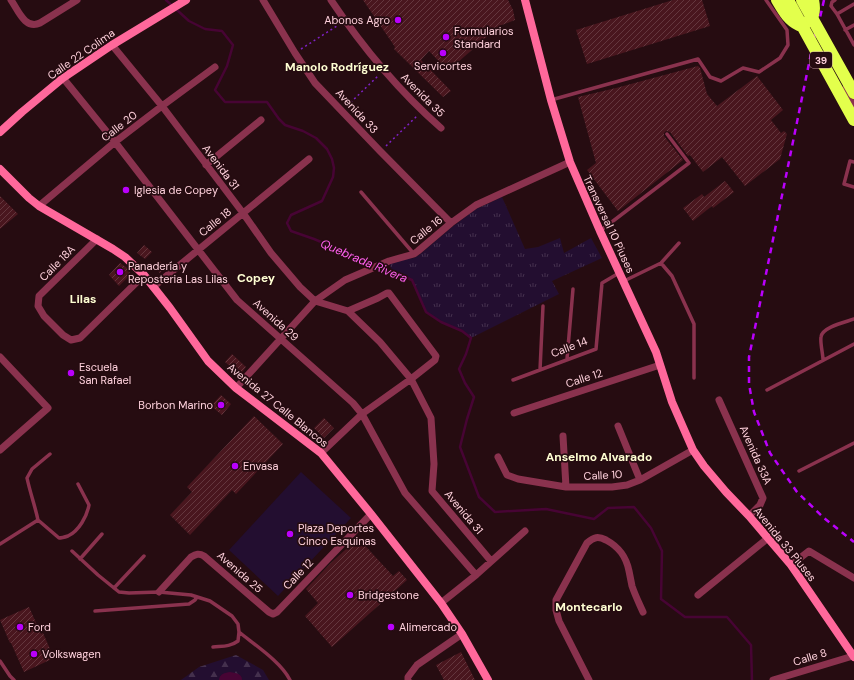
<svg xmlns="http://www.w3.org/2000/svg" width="854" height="680" font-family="'DM Sans',sans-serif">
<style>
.grass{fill:url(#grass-tufts)}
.forest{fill:url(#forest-firs)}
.pitch{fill:#230e30}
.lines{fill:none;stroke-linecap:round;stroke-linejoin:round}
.stream{stroke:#470434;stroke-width:2.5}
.river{stroke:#470434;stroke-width:14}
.building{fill:url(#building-hatch)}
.path{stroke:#7e21c3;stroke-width:1.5;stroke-dasharray:2 3;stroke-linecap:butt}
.lane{stroke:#8a324e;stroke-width:3.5}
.street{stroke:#8a324e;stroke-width:7}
.secondary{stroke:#ff689b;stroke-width:8}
.highway{stroke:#e3ff4c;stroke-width:12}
.rail{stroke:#ba00fc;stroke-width:2.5;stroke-dasharray:6 5;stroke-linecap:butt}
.highway-bridge{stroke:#e3ff4c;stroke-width:12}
.poi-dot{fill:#ba00fc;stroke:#260c11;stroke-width:1.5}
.labels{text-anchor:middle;stroke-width:3.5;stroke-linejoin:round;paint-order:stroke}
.shield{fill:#260c11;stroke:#be969f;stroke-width:1}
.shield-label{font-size:10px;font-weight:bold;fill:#ffd1dc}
.poi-label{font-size:11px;fill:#ffd1dc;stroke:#260c11;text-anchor:start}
.street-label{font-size:11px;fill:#ffd1dc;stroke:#260c11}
.neighbourhood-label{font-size:12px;font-weight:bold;fill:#ffffd3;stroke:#260c11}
.water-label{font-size:12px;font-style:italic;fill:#ff5fef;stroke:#260c11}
</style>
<defs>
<pattern id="grass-tufts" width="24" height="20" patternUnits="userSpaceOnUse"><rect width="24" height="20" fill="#230e30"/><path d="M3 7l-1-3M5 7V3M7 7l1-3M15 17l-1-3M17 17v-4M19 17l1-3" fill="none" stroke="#44304d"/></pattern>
<pattern id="forest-firs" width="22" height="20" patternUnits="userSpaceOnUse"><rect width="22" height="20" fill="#230e30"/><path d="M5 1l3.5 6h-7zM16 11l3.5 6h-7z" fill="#44304d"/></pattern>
<pattern id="building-hatch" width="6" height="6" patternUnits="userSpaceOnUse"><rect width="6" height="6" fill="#49161e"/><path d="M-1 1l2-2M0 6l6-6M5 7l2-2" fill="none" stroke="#64373e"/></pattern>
</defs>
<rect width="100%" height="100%" fill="#260c11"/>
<path class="grass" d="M502 197 525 249 538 247 560 238 564 253 591 238 602 258 552 281 559 294 471 338 462 331 441 322 426 312 412 280 392 272 389 262 402 259 414 258 419 255 452 227 476 209Z"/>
<path class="forest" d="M236 655 263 670 269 680H181L199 667Z"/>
<path class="pitch" d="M301 472 351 518 278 596 229 550Z"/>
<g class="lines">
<path class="stream" d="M166 0 189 21 205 29 222 31 233 45 227 66 215 90 225 102H267L279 119 285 125 303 131 316 138 327 149 332 159 334 168 333 177 322 201 291 215 287 223 291 231 314 239 376 265
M381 267 412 280 426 312 441 322 462 331 471 338 466 354 459 369 465 383 474 397 467 419 460 447 479 497 495 512 546 509 594 519 608 508 634 507 651 528 662 551 661 599 685 617H727L751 645 752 680"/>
<path class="river" d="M226 680 230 679 235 680"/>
</g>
<path class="building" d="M363 0H508L513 10 515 20 499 26 448 71 429 51 421 60 451 91 443 97 394 49 395 47Z
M673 0H702L710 26 587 64 576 30Z
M698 66 700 68 707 94 717 106 757 76 783 110 771 120 781 133 784 131 787 134 780 159 745 186 722 157 703 172 690 155 688 156 670 132 666 131 664 133V136L683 160 618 211 587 170 596 163 578 97 616 88Z
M725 181 734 192 713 208 712 206 693 221 683 208 702 194 704 197Z
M0 196 18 214 0 229Z
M144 245 152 252 145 259 137 253Z
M160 261 166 267 160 273 154 268Z
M120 263 130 270 129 276 119 286 109 275Z
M232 354 246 367 240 375 225 362Z
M221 395 231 404 222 415 211 406Z
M254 416 283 444 236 494 232 490 190 535 170 515 192 492 187 487Z
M324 418 334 428 324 438 314 428Z
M358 538 393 576 399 571 407 580 332 647 305 616 318 603 306 589 331 563Z
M29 607 41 634 43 633 54 658 24 672 11 643H10L0 620Z
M461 652 475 680H444L436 665Z"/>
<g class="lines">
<path class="path" d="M301 49 340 24
M347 106 379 75
M386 146 418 115"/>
<path class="lane" d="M835 0 832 2 831 6 837 14 854 45
M837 14 854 4
M845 30 854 25
M551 100 698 59 710 77 721 81 743 68 759 72 780 58 788 45 787 30 766 0
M854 162 850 161 844 184 854 187
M361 192 414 254
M600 231 689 163 667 134
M661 263 672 276 694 324V378
M624 281 661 263 679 243
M567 359 573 289
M823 360C823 354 820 343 821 337 822 327 846 322 854 319
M540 370 543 306
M513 380 596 349 602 283 619 273
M767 390 854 344
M799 471 854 443
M38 520C35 506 30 492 27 478L32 469 50 454
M0 544 38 520 59 538C62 538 65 537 68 536 79 531 87 516 89 505L78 484
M72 551 98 575 119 592 129 593 159 592 191 595 210 601 232 616 238 624 239 632 238 641C230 647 222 646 213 647
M80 559 102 534
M114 588 144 556
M95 611 189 604 195 600 197 597
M239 632C255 645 281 662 290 680
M0 661 10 676 14 680"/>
<path class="street" d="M11 0C18 10 25 30 40 23L77 0
M263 0 295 53 315 83 380 151 451 223
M331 0C363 48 398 90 441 128
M112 45 162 106 243 213 271 253 300 287 315 301 348 311 378 298 387 293H389L436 356 435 360 411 379 362 414 321 453
M63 78 115 142 237 300 353 403 362 414 405 493 476 575
M845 89 854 105
M206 165 261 120
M39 206 115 142 162 106 215 67
M97 239 39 296 38 306 44 316 63 335 71 340 80 338 144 275
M153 287 309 159
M348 311 380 342 411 379 431 418 434 464 432 491 491 561
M0 357 48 408 0 450
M236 388 315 301 345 280 389 261 414 254 418 251 451 223 476 205 570 162
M719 400 763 498 760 505 749 516
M514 413 660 365
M618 426 640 480
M563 436 566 487
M498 457 507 475 518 479 566 487H612L627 485 640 480 693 450
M791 565 809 551 854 578
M159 592 191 557C196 554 199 553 204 556L269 612 273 614 277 612 371 514
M698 595 768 538
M441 603 476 575 525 531
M408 680V677L417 665 462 634
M589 680 559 621 556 610V600L587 543C594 537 598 536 606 540 619 547 626 556 629 571 630 576 631 581 632 586 635 595 639 603 643 612
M773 680 853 656"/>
<path class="secondary" d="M525 0 551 100 570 162 600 231 656 352 672 402 693 450 704 466 726 492 749 516 791 565 854 657
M0 132 22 112 63 78 112 45 186 0
M0 169 29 198 39 206 113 249 125 257 144 275 170 308 208 361 236 388 321 453 371 514 441 603 462 634 488 680"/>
<path class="highway" d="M777 0C783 10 788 20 799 25 813 22 816 14 813 0"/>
<path class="rail" d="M824 0 819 22 815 34 749 357V384L754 412 770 453 797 492 824 518 854 542"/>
<path class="highway-bridge" d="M788 0 854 120
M802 0 854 93"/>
</g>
<g class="poi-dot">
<circle cx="398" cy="20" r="4"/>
<circle cx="446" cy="37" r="4"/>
<circle cx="443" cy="53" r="4"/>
<circle cx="126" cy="190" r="4"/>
<circle cx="120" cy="272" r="4"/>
<circle cx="71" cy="373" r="4"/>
<circle cx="221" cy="405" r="4"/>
<circle cx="235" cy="466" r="4"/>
<circle cx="290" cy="534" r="4"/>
<circle cx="350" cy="595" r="4"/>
<circle cx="20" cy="627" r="4"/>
<circle cx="391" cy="627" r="4"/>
<circle cx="34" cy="654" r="4"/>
</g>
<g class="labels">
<rect class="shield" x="810" y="52" width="22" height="16" rx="3"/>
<g class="shield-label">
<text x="821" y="64">39</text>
</g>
<g class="poi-label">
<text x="390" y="24" text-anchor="end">Abonos Agro</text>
<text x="454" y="35">Formularios<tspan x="454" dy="13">Standard</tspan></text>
<text x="443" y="70" text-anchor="middle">Servicortes</text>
<text x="134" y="194">Iglesia de Copey</text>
<text x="128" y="270">Panadería y<tspan x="128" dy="13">Reposteria Las Lilas</tspan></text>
<text x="79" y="371">Escuela<tspan x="79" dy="13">San Rafael</tspan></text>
<text x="213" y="409" text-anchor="end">Borbon Marino</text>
<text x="243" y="470">Envasa</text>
<text x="298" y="532">Plaza Deportes<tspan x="298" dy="13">Cinco Esquinas</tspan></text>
<text x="358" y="599">Bridgestone</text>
<text x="28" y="631">Ford</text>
<text x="399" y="631">Alimercado</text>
<text x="42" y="658">Volkswagen</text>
</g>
<g class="street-label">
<text transform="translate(81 54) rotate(-35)" y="4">Calle 22 Colima</text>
<text transform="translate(423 95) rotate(45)" y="4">Avenida 35</text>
<text transform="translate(357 111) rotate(47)" y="4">Avenida 33</text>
<text transform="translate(119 126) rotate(-38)" y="4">Calle 20</text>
<text transform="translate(221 167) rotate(53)" y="4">Avenida 31</text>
<text transform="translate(215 222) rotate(-39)" y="4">Calle 18</text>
<text transform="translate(609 224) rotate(65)" y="4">Transversal 10 Piuses</text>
<text transform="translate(426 230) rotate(-39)" y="4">Calle 16</text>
<text transform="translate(57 263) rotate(-45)" y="4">Calle 18A</text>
<text transform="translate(276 320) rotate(42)" y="4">Avenida 29</text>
<text transform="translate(569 347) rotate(-21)" y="4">Calle 14</text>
<text transform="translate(584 378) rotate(-18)" y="4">Calle 12</text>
<text transform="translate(278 405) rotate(39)" y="4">Avenida 27 Calle Blancos</text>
<text transform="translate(756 455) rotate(66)" y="4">Avenida 33A</text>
<text transform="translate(603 475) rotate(-3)" y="4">Calle 10</text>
<text transform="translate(464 512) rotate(50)" y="4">Avenida 31</text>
<text transform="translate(785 544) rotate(51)" y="4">Avenida 33 Piuses</text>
<text transform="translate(240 572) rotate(41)" y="4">Avenida 25</text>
<text transform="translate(298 574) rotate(-46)" y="4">Calle 12</text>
<text transform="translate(810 657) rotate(-17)" y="4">Calle 8</text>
</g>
<g class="neighbourhood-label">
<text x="337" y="71">Manolo Rodríguez</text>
<text x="256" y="282">Copey</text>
<text x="83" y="303">Lilas</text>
<text x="599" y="461">Anselmo Alvarado</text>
<text x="589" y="611">Montecarlo</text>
</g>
<g class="water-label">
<text transform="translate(364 261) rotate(23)" y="4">Quebrada Rivera</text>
</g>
</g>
</svg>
